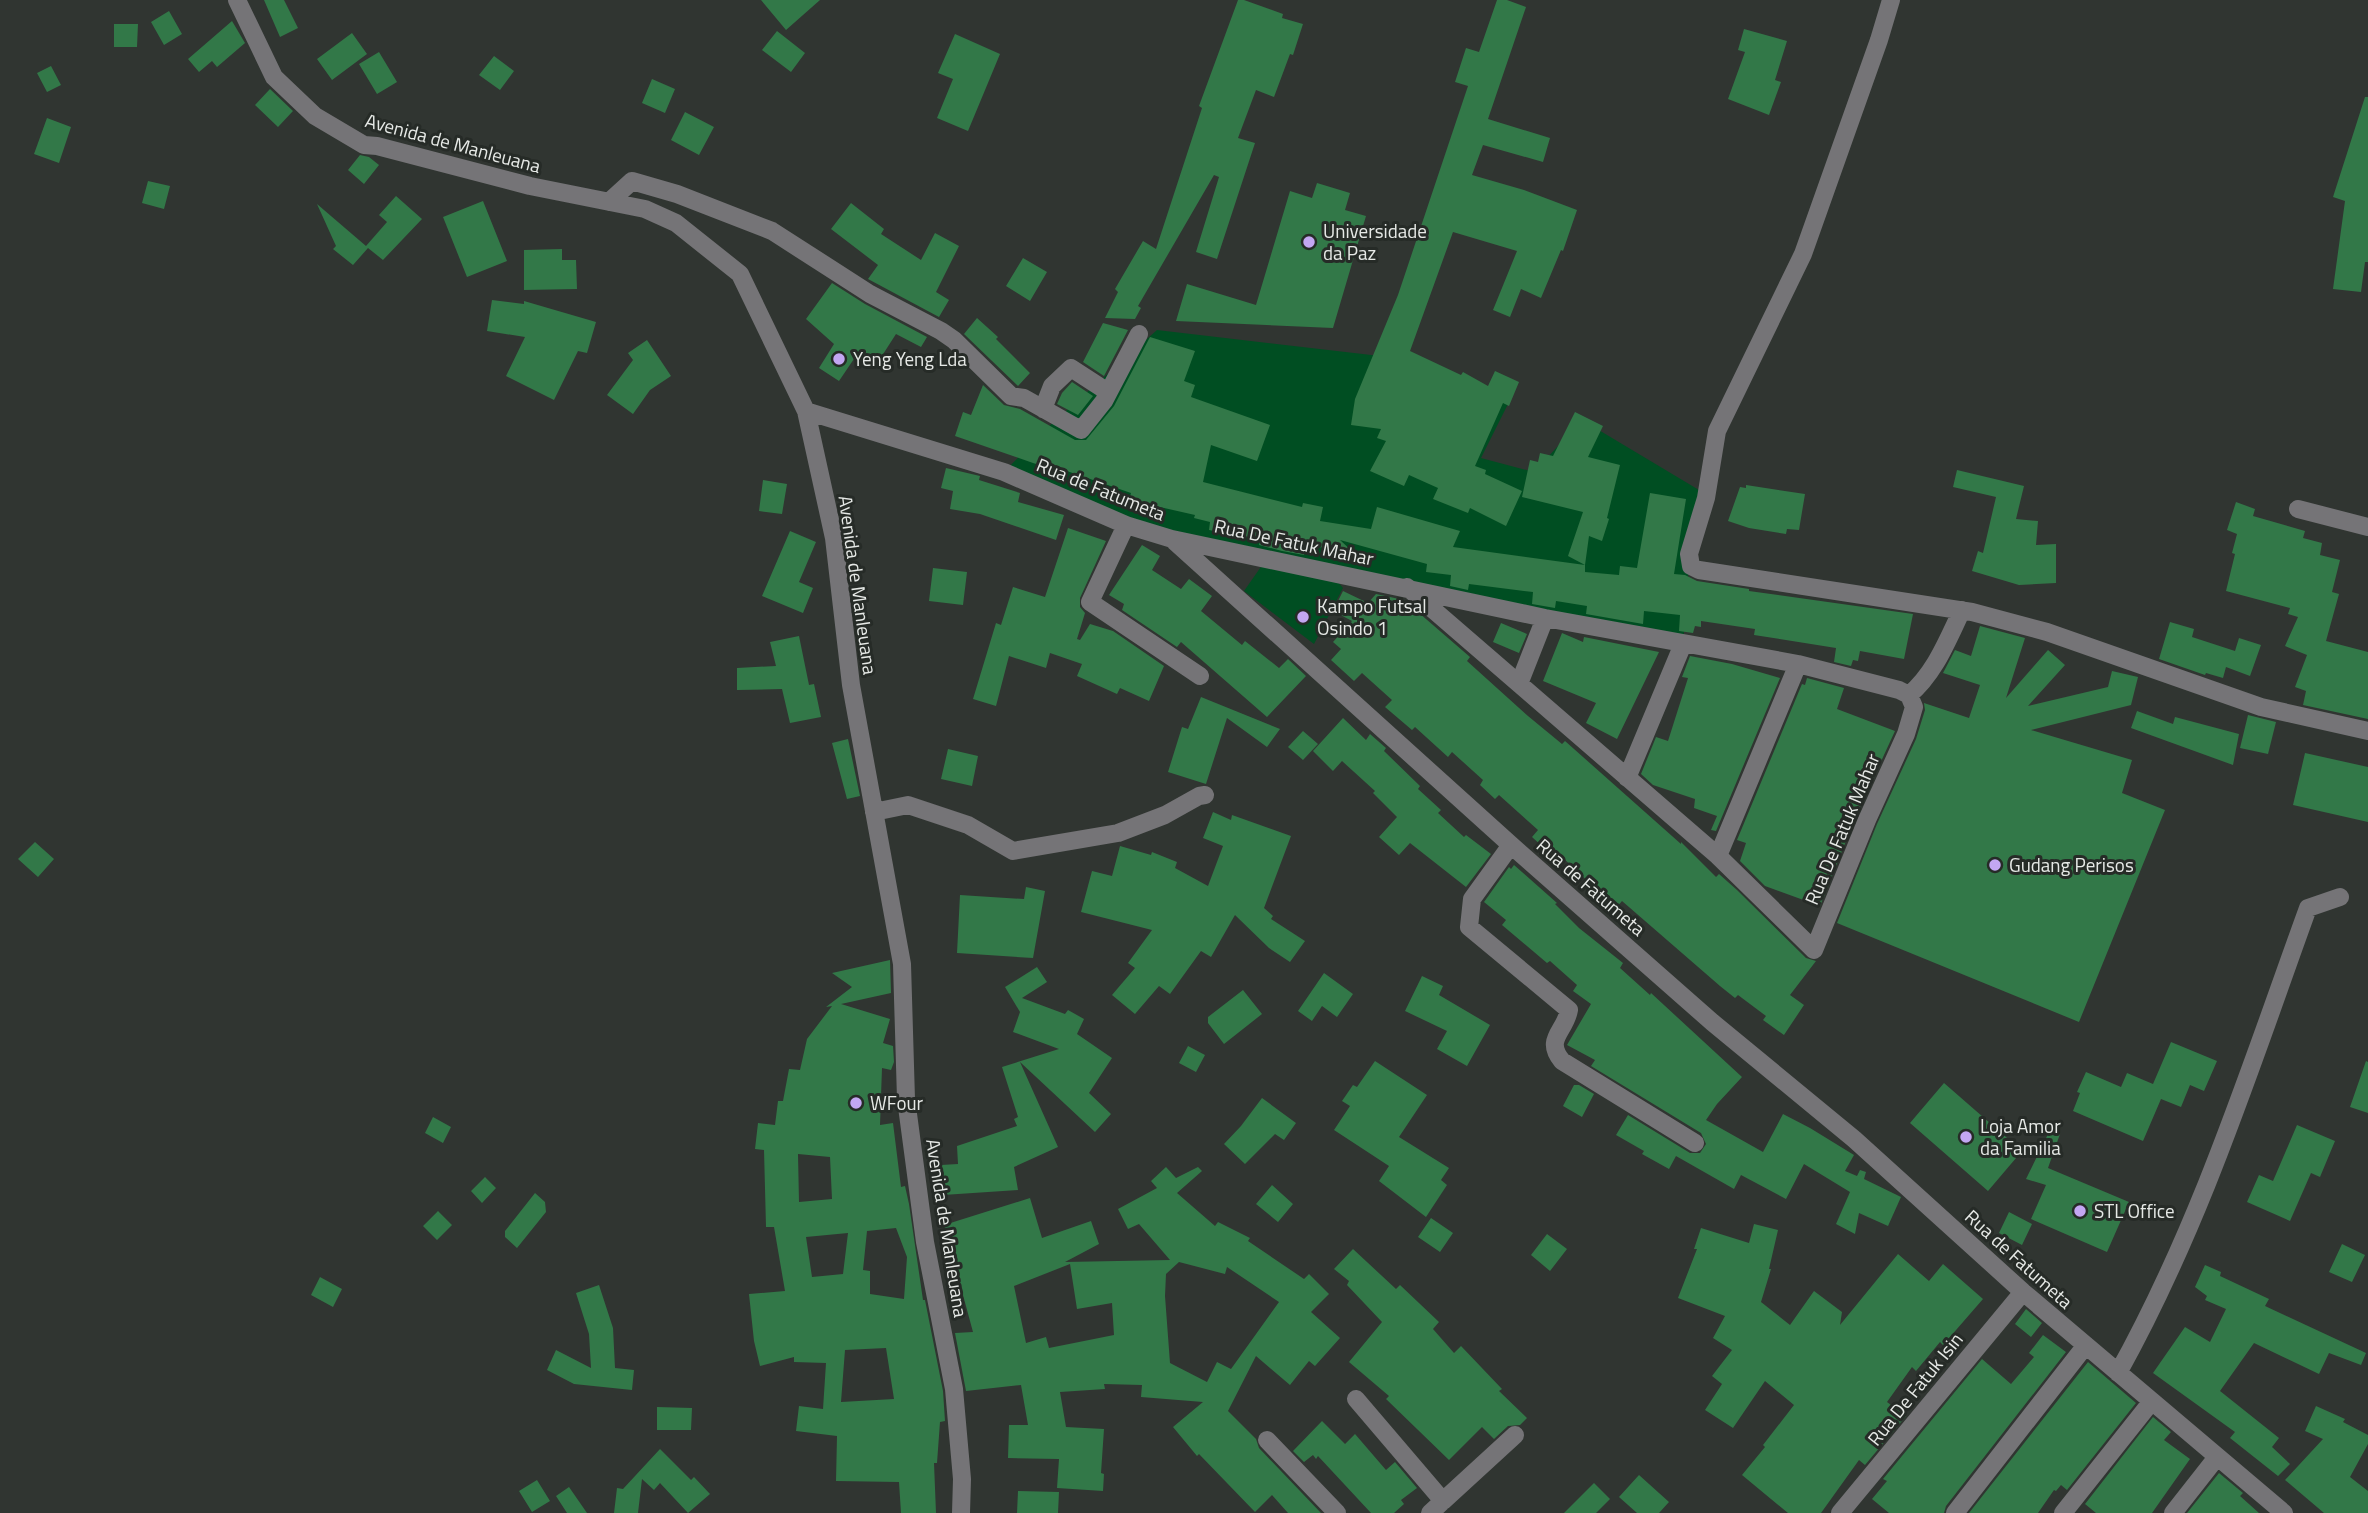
<svg xmlns="http://www.w3.org/2000/svg" width="2368" height="1513" font-family="'Titillium Web',sans-serif">
<style>
.green{fill:#004e22}
.building{fill:#327848;fill-rule:evenodd}
.lines{fill:none;stroke-linecap:round;stroke-linejoin:round}
.minor{stroke:#757477;stroke-width:18}
.poi-dot{fill:#c3a7f2;stroke:#262b27;stroke-width:2.5}
.labels{text-anchor:middle;stroke-width:6;stroke-linejoin:round;paint-order:stroke}
.street-label{font-size:19px;fill:#e6e9e6;stroke:#262b27}
.poi-label{font-size:19px;fill:#e6e9e6;stroke:#262b27;text-anchor:start}
</style>
<rect width="100%" height="100%" fill="#303531"/>
<path class="green" d="M1157 330 1423 361 1511 398 1481 458 1534 472 1582 420 1699 490 1689 565 1683 644 1172 539 1004 472 1048 427Z
M1265 561 1338 582 1343 588 1314 644 1244 591Z"/>
<path class="building" d="M264 0H284L298 28 280 37Z
M761 0H820L786 30Z
M1238 0H1244L1283 14 1282 18 1303 24 1293 55 1290 54 1274 97 1256 90 1238 138 1255 143 1217 259 1196 252 1219 177 1214 175 1138 306 1141 308 1135 319 1105 318 1118 292 1115 289 1143 241 1156 249 1202 108 1199 106Z
M1497 0H1507L1526 7 1488 119 1550 138 1543 162 1483 145 1472 175 1524 190 1577 210 1563 251 1561 250 1541 298 1521 289 1510 317 1493 310 1517 251 1453 232 1410 351 1461 375 1463 372 1488 386 1495 371 1519 382 1509 406 1503 403 1475 466 1486 470 1485 474 1522 491 1506 526 1470 508 1468 513 1433 499 1438 488 1409 475 1404 486 1370 471 1386 441 1377 438 1381 429 1351 425 1355 399 1398 295 1468 86 1455 82 1466 48 1479 52Z
M169 11 182 34 164 45 151 22Z
M232 21 245 43 217 67 212 61 199 72 188 59Z
M114 24H138L137 47H114Z
M1744 29 1787 41 1775 80 1781 82 1769 115 1728 99 1745 52 1738 50Z
M777 31 805 53 791 72 762 50Z
M352 33 367 54 332 80 317 59Z
M955 34 1000 54 968 131 937 118 953 79 938 73Z
M379 52 397 82 377 94 359 64Z
M494 56 514 71 500 90 479 75Z
M51 66 61 85 47 92 37 73Z
M652 79 675 89 665 113 642 103Z
M270 89 293 111 278 127 255 105Z
M2365 97H2368V262H2365L2361 292 2333 289 2345 201 2333 197Z
M685 112 714 127 699 155 671 140Z
M47 118 71 127 59 163 34 154Z
M360 155 369 157 379 165 364 184 348 170Z
M148 181 170 186 164 209 142 203Z
M1317 183 1350 193 1345 210 1366 216 1333 328 1176 321 1187 284 1256 305 1290 191 1312 198Z
M396 196 422 219 383 260 368 248 353 265 333 249 336 246 317 204 366 246 387 222 379 215Z
M483 201 507 261 467 277 443 217Z
M851 203 884 229 881 234 921 260 935 233 959 246 936 292 949 300 939 317 868 279 878 265 831 229Z
M562 249V260H576L577 289 524 290V250Z
M1023 258 1047 272 1030 301 1006 286Z
M832 283 865 304 927 337 921 347 896 334 878 362 860 350 839 381 819 368 834 344 806 319Z
M492 300 524 304V301L596 322 587 353 578 351 554 400 506 376 525 337 487 331Z
M977 318 998 337 996 339 1030 373 1018 386 964 334Z
M1103 323 1128 330 1104 376 1083 362Z
M1150 337 1195 351 1184 381 1195 385 1191 397 1270 425 1257 461 1211 445 1203 482 1302 507 1303 503 1323 507 1320 521 1371 529 1377 507 1460 531 1453 547 1585 565V572L1619 575 1620 566 1637 568 1650 493 1686 499 1674 574 1685 575 1697 581 1749 589V591L1913 614 1904 659 1860 651 1858 661 1853 660 1851 666 1834 662 1836 648 1754 635 1755 629 1701 621V627L1695 626 1693 633 1679 631 1680 615 1644 611 1643 624 1586 614 1587 606 1556 601 1555 608 1532 604 1533 592 1469 584 1468 590 1450 586 1451 575 1426 572 1427 564 1340 540 1354 553 1307 545 1304 555 1282 551 1259 545 1260 540 1209 530 1210 522 1194 518 1195 515 1129 500 1131 493 1061 469 1060 471 1033 463 955 436 963 412 971 415 983 385 1004 405 1020 409 1075 440H1086L1114 406Z
M647 340 671 376 650 390 633 414 607 395 633 360 628 353Z
M1072 382 1093 396 1078 415 1057 404 1062 393Z
M1575 412 1603 426 1588 457 1620 465 1607 518 1609 519 1602 541 1589 536 1585 565 1568 556 1583 512 1522 497 1530 460 1538 462 1540 453 1553 456Z
M946 468 980 476 979 480 1020 493 1018 502 1064 515 1056 540 980 514 950 509 953 491 941 488Z
M1957 470 2024 486 2016 519 2038 521 2036 545 2056 544V583L2019 585 1972 571 1978 551 1983 553 1996 497 1953 487Z
M763 480 787 484 782 514 759 511Z
M1746 485 1805 494 1799 530 1787 529 1786 534 1749 528 1728 521 1740 487 1746 488Z
M2236 502 2255 509 2253 516 2305 531 2303 538 2322 543 2320 555 2340 560 2332 592 2339 594 2326 641 2368 652V719L2303 705 2306 691 2295 687 2307 655 2285 646 2298 617 2288 614 2290 608 2226 591 2235 554 2232 553 2237 534 2227 530Z
M1068 528 1106 541 1080 598V607L1085 613 1077 639 1080 640 1090 624 1113 631 1164 666 1149 701 1120 688 1117 694 1077 676 1082 664 1050 653 1046 668 1009 656 996 706 973 699 996 623 1001 625 1013 587 1045 597Z
M790 531 816 542 799 582 813 588 803 613 762 596Z
M1142 545 1160 556 1152 570 1181 589 1189 579 1212 596 1201 611 1242 645 1245 641 1279 668 1288 659 1306 676 1267 717 1181 642 1177 647 1122 610 1124 604 1109 595Z
M933 568 967 572 963 605 929 601Z
M1343 591 1368 603 1376 594 1404 600 1470 657 1467 661 1528 716 1562 744 1565 741 1681 844V842L1716 877 1719 874 1737 890 1806 958 1816 961 1790 995 1804 1005 1784 1035 1763 1020 1766 1016 1738 995 1735 998 1720 986 1622 901 1616 908 1561 856 1557 860 1532 837 1538 830 1499 795 1495 799 1480 785 1483 780 1452 752 1448 757 1415 727 1412 730 1385 707 1392 700 1362 673 1354 681 1331 660 1341 649 1333 642 1352 621 1333 611Z
M2170 622 2194 629 2192 637 2235 651 2239 638 2261 645 2250 676 2226 667 2223 678 2206 673 2205 675 2159 659Z
M1501 623 1527 634 1519 653 1493 642Z
M1980 626 2025 638 2006 698 2048 650 2065 665 2028 706 2108 687 2112 671 2138 677 2131 705 2031 730 2132 760 2122 793 2165 810 2079 1022 1837 923 1877 824 1916 739 1925 710 1924 703 1969 718 1980 685 1943 673 1955 650 1971 656Z
M1562 633 1583 642 1584 637 1659 652 1617 739 1586 723 1596 703 1543 681Z
M799 636 809 685 814 684 821 717 790 723 782 689 737 690V668L776 666 770 642Z
M1690 656 1732 664 1780 678 1716 831 1711 830 1717 816 1694 808 1695 799 1653 785 1641 774 1656 737 1668 741 1688 678 1682 677Z
M1807 678 1844 688 1837 709 1895 731 1856 816 1820 906 1765 886 1740 861 1746 843 1737 840 1802 684 1805 685Z
M1201 697 1280 729 1267 747 1227 718 1206 784 1168 772 1182 727 1188 729Z
M2137 711 2173 724 2175 717 2239 734 2233 765 2131 728Z
M2248 715 2276 722 2268 754 2240 748Z
M1343 718 1366 740 1370 734 1386 748 1384 751 1420 786 1418 789 1441 810 1438 813 1464 837 1466 835 1491 854 1466 887 1410 843 1399 855 1379 837 1397 817 1373 793 1375 791 1342 761 1333 771 1313 751Z
M1303 731 1318 744 1303 760 1288 747Z
M848 739 860 796 847 799 832 743Z
M948 749 978 756 972 786 941 779Z
M2305 753 2368 767V822L2293 805Z
M1213 812 1231 820 1232 815 1291 836 1264 908 1273 916 1271 919 1305 941 1290 962 1269 948 1235 915 1211 957 1201 951 1170 994 1159 986 1135 1014 1112 995 1135 968 1128 963 1152 930 1081 912 1092 871 1112 876 1120 846 1151 855 1152 852 1177 862 1175 868 1208 886 1223 846 1203 838Z
M35 842 54 859 38 877 18 859Z
M1514 865 1557 903 1555 904 1579 928 1623 963 1620 968 1650 995 1651 993 1742 1077 1717 1104 1706 1120 1763 1152 1783 1114 1810 1128 1854 1155 1845 1171 1857 1176 1860 1170 1866 1172 1864 1179 1901 1197 1888 1226 1859 1213 1855 1234 1836 1224 1850 1192 1804 1164 1786 1199 1741 1175 1734 1189 1676 1156 1669 1169 1642 1154 1644 1151 1616 1135 1628 1115 1690 1153H1700L1706 1144 1701 1133 1591 1066 1595 1060 1567 1045 1591 1004 1573 991 1577 985 1550 961 1547 963 1502 925 1506 920 1484 902 1509 867 1511 869Z
M1026 887 1045 891 1033 958 957 953 960 895 1024 899Z
M890 960 891 993 841 1004 890 1019 883 1043 893 1046 894 1062 891 1070 882 1068 880 1125 893 1123 901 1187 905 1186 909 1204 923 1300H925L943 1391 945 1421 940 1422 937 1463H934L936 1513H901L899 1482 836 1481 837 1436 796 1431 799 1406 823 1409 826 1363 794 1362V1357L760 1366 754 1341 749 1294 785 1291 774 1227H766L764 1150 755 1149 758 1123 775 1125 778 1101H783L789 1069 800 1070 807 1039 832 1006 826 1007 852 987 832 973ZM798 1154 830 1157 832 1199 799 1202ZM896 1228 907 1257 904 1299 870 1294V1271L863 1270 867 1231ZM848 1233 843 1274 812 1277 806 1237ZM886 1348 894 1399 841 1402 845 1350Z
M1037 967 1047 982 1022 998 1065 1014 1068 1010 1084 1019 1077 1034 1112 1058 1089 1093 1111 1114 1095 1132 1020 1062 1058 1147 1014 1167 1018 1190 943 1195 941 1165 958 1164 957 1146 1017 1126 1014 1119 1018 1117 1002 1067 1059 1049 1013 1032 1020 1012 1005 987Z
M1324 973 1353 994 1337 1017 1322 1006 1312 1021 1298 1011Z
M1422 976 1443 986 1439 995 1490 1025 1467 1066 1437 1049 1447 1031 1405 1011Z
M1243 990 1262 1014 1224 1044 1208 1023V1017Z
M2171 1042 2217 1061 2204 1091 2190 1085 2181 1107 2161 1099 2143 1141 2073 1111 2080 1093 2077 1092 2086 1072 2121 1087 2127 1073 2153 1084Z
M1188 1046 1205 1055 1196 1072 1179 1063Z
M1375 1061 1427 1095 1399 1137 1449 1168 1441 1180 1447 1185 1426 1217 1379 1181 1389 1166 1334 1130 1350 1106 1342 1101 1353 1085 1357 1087Z
M2366 1061 2368 1062V1113L2350 1107Z
M1944 1083 2022 1151 1988 1191 1910 1123Z
M1574 1085H1579L1594 1094 1582 1117 1563 1106Z
M1262 1098 1296 1123 1284 1140 1275 1134 1245 1164 1224 1144 1241 1126Z
M433 1117 451 1127 443 1143 425 1133Z
M2297 1125 2335 1141 2320 1177 2311 1173 2290 1221 2247 1202 2259 1175 2273 1181Z
M2050 1130 2060 1134 2048 1168 2129 1202 2107 1252 2031 1219 2046 1185 2026 1179Z
M1166 1167 1176 1178 1198 1167 1202 1171 1177 1193 1215 1226 1218 1222 1250 1238 1248 1241 1304 1279 1309 1274 1329 1294 1311 1312 1340 1338 1315 1366 1309 1361 1290 1385 1256 1356 1228 1411 1256 1439 1259 1448 1321 1513H1288L1272 1495 1255 1512 1199 1454 1197 1456 1173 1427 1203 1402 1141 1397 1142 1385 1104 1384 1105 1389 1060 1392 1066 1427 1104 1429 1101 1473 1104 1474 1103 1491 1057 1488 1059 1459 1008 1458 1009 1425H1028L1021 1385 966 1391 955 1333 973 1332 944 1225 1030 1198 1042 1238 1091 1221 1099 1244 1065 1262 1170 1260 1139 1224 1128 1229 1118 1209 1157 1188 1151 1181ZM1179 1262 1225 1274 1227 1267 1279 1302 1231 1369 1217 1362 1207 1382 1170 1363 1165 1296 1166 1274ZM1070 1264 1077 1309 1112 1303 1114 1335 1049 1348 1046 1337 1026 1343 1014 1286Z
M485 1177 496 1188 482 1203 471 1191Z
M1272 1185 1293 1204 1278 1222 1256 1204Z
M535 1193 545 1202 546 1212 517 1248 505 1237V1231Z
M438 1211 452 1225 437 1240 423 1226Z
M2009 1212 2032 1224 2022 1245 1999 1233Z
M1431 1218 1453 1233 1440 1252 1418 1237Z
M1754 1224 1778 1230 1769 1269H1771L1761 1302 1790 1325 1814 1291 1842 1312 1840 1325 1898 1254 1929 1281 1943 1264 1983 1299 1943 1345 1940 1342 1916 1371 1912 1367 1887 1402 1906 1416 1865 1465 1859 1460 1821 1513H1788L1742 1475 1765 1447 1763 1445 1794 1405 1765 1381 1733 1428 1705 1410 1722 1384 1712 1376 1732 1350 1713 1338 1725 1316 1678 1298 1697 1249H1694L1701 1228 1749 1243Z
M1547 1234 1567 1249 1550 1271 1531 1255Z
M2342 1244 2365 1255 2352 1282 2329 1272Z
M1353 1249 1396 1289 1400 1285 1439 1322 1433 1329 1454 1353 1461 1346 1502 1389 1499 1391 1527 1418 1520 1425 1508 1426 1494 1439 1482 1427 1449 1460 1386 1399 1389 1396 1349 1362 1382 1322 1347 1285 1349 1281 1334 1269Z
M2205 1265 2221 1272 2220 1276 2269 1299 2265 1306 2366 1353 2361 1365 2329 1353 2319 1374 2254 1343 2220 1391 2279 1438 2272 1447 2290 1464 2278 1476 2230 1438 2235 1432 2153 1373 2185 1327 2210 1342 2226 1309 2205 1300 2207 1296 2195 1287Z
M320 1277 342 1289 333 1307 311 1295Z
M599 1285 613 1328 615 1368 634 1370 632 1390 574 1384 547 1370 556 1350 591 1368 589 1334 576 1293Z
M2026 1309 2042 1323 2031 1337 2015 1324Z
M2043 1335 2066 1352 1946 1506 1944 1513H1889L1872 1499 1887 1481 1883 1479 1982 1359 2011 1384 2034 1357 2029 1353Z
M2088 1362 2136 1403 2067 1490 2061 1485 2056 1491 2054 1490 2038 1513H1969Z
M2316 1406 2345 1419 2343 1422 2368 1435V1444L2350 1477 2368 1491V1513H2324L2285 1480 2323 1439 2305 1431Z
M657 1407 692 1408 691 1430H657Z
M2153 1417 2171 1432 2164 1440 2190 1459 2152 1513H2096L2085 1504Z
M1322 1421 1345 1444 1355 1434 1386 1470 1395 1462 1417 1488 1401 1500 1404 1504 1394 1513H1371L1318 1456 1316 1459 1313 1455 1304 1462 1293 1451Z
M660 1449 691 1480 694 1477 710 1494 688 1513 660 1483 654 1490 642 1479 638 1513H614L617 1488 623 1489Z
M2219 1473 2243 1493 2240 1496 2259 1513H2187Z
M1639 1475 1669 1502 1659 1513H1637L1619 1497Z
M537 1480 550 1501 532 1512 519 1491Z
M1594 1483 1610 1499 1596 1513H1564Z
M569 1487 587 1513H567L556 1496Z
M1018 1491 1059 1492 1058 1513H1017Z"/>
<g class="lines">
<path class="minor" d="M237 0 274 77 315 116 364 145 377 146 530 186 645 209 676 223 740 274 806 411 834 538 851 685 902 964 906 1099 925 1242 954 1389 962 1479 961 1513
M1891 0 1879 40 1803 254 1717 431 1706 498 1689 554 1691 566 1699 570 1972 612 2047 632 2261 707 2368 731
M609 202 632 181 677 194 772 231 870 294 941 331 954 340 1011 396 1024 398 1081 430 1104 401 1139 334
M1043 409 1052 386 1071 368 1108 392
M806 411 1004 472 1126 525 1172 539 1511 845 1712 1022 1854 1139 2023 1292 2284 1513
M2298 509 2368 527
M1126 525 1090 602 1200 676
M1172 539 1545 618 1798 664 1899 690 1909 695 1914 707 1906 734 1867 820 1814 950 1718 856 1407 587
M1519 684 1545 618
M1909 695C1935 673 1947 641 1962 610
M1627 778 1683 644
M874 812 908 805 968 825 1013 851 1118 833 1165 815 1199 796 1205 795
M1511 845 1472 899 1469 927 1569 1010C1565 1032 1544 1039 1562 1061L1695 1143
M1718 856 1798 664
M2118 1373C2200 1226 2251 1065 2308 908L2340 897
M1356 1399 1443 1501 1430 1513
M1267 1440 1337 1513
M1443 1501 1515 1435
M1840 1513 2023 1292
M1955 1513 2086 1345
M2063 1513 2152 1401
M2173 1513 2217 1457"/>
</g>
<g class="poi-dot">
<circle cx="1309" cy="242" r="7"/>
<circle cx="839" cy="359" r="7"/>
<circle cx="1303" cy="617" r="7"/>
<circle cx="1995" cy="865" r="7"/>
<circle cx="856" cy="1103" r="7"/>
<circle cx="1966" cy="1137" r="7"/>
<circle cx="2080" cy="1211" r="7"/>
</g>
<g class="labels">
<g class="street-label">
<text transform="translate(453 143) rotate(15)" y="7">Avenida de Manleuana</text>
<text transform="translate(1101 489) rotate(22)" y="7">Rua de Fatumeta</text>
<text transform="translate(1294 542) rotate(12)" y="7">Rua De Fatuk Mahar</text>
<text transform="translate(858 585) rotate(82)" y="7">Avenida de Manleuana</text>
<text transform="translate(1842 829) rotate(-67)" y="7">Rua De Fatuk Mahar</text>
<text transform="translate(1591 887) rotate(41)" y="7">Rua de Fatumeta</text>
<text transform="translate(947 1228) rotate(81)" y="7">Avenida de Manleuana</text>
<text transform="translate(2019 1259) rotate(42)" y="7">Rua de Fatumeta</text>
<text transform="translate(1915 1389) rotate(-51)" y="7">Rua De Fatuk Isin</text>
</g>
<g class="poi-label">
<text x="1323" y="238">Universidade<tspan x="1323" dy="22">da Paz</tspan></text>
<text x="853" y="366">Yeng Yeng Lda</text>
<text x="1317" y="613">Kampo Futsal<tspan x="1317" dy="22">Osindo 1</tspan></text>
<text x="2009" y="872">Gudang Perisos</text>
<text x="870" y="1110">WFour</text>
<text x="1980" y="1133">Loja Amor<tspan x="1980" dy="22">da Familia</tspan></text>
<text x="2094" y="1218">STL Office</text>
</g>
</g>
</svg>
